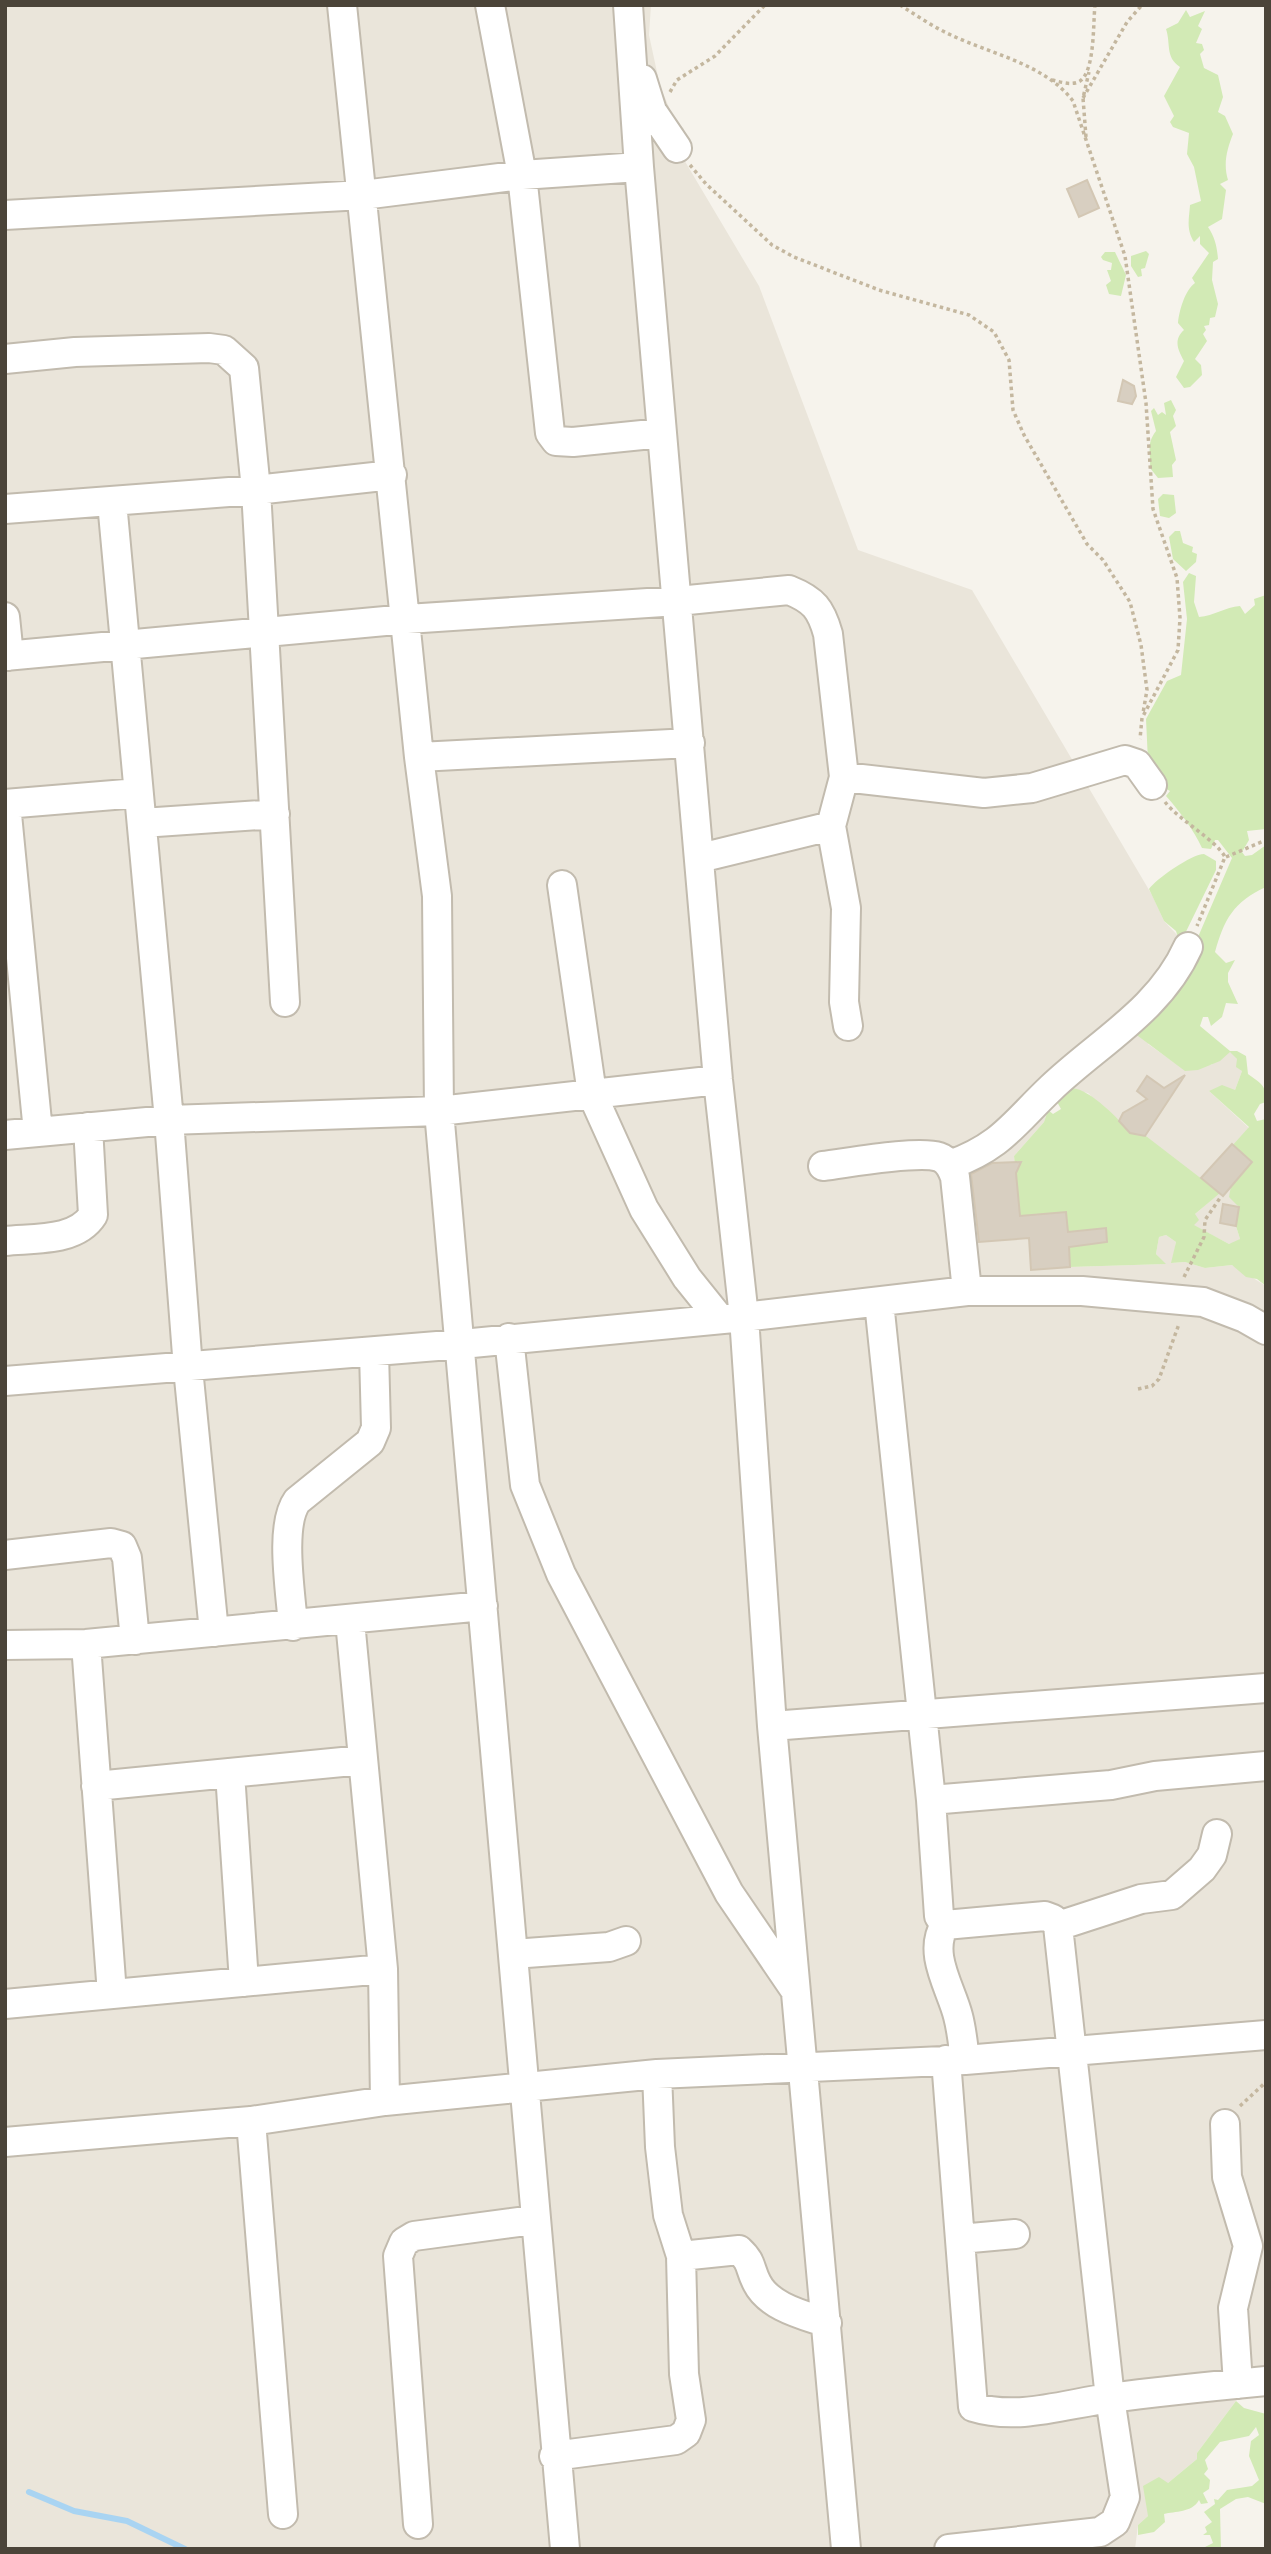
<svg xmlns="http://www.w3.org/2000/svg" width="1271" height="2554" font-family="'Exo 2',sans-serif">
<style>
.residential{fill:#eae5da}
.green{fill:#d2eab5}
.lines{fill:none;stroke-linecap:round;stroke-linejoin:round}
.stream{stroke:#a9d4f2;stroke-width:6}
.building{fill:#d8cfc1;stroke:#d3c7b4;stroke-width:2}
.minor-casing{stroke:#c2bbae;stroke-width:32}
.path{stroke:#c4b79f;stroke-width:3.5;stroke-dasharray:3.5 3.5;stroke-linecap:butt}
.minor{stroke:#fff;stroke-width:28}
</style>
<rect width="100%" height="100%" fill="#f6f3ec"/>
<path class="residential" d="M5 5H651L649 35 660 86 674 119 684 129 677 148 759 286 858 550 972 590 1152 895 1164 921 1179 937 1180 944 1148 1044 1175 1063 1211 1065 1230 1051 1237 1059 1242 1071 1235 1090 1209 1091 1249 1128 1252 1162 1238 1203 1236 1226 1240 1239 1235 1243 1229 1244 1193 1225 1194 1215 1219 1193 1130 1133 1088 1093 1069 1089 1048 1110 1044 1122 1014 1156 1020 1216 1066 1212 1084 1231 1071 1267 1165 1264 1156 1254 1159 1237 1166 1235 1176 1242 1172 1263 1185 1262 1205 1268 1232 1265 1266 1286V2388L1242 2395 1236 2401 1197 2453V2459L1168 2483 1148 2507V2516L1138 2525 1135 2549H1097L1094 2542 1006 2549H5Z"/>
<path class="green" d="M1186 10 1190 17 1205 11 1198 26 1202 29 1196 43 1202 44 1204 50 1200 54 1204 68 1218 75 1223 97 1218 112 1225 116 1233 134C1227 149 1223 164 1228 180L1220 184 1226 190 1222 219 1208 227C1215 237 1217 247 1218 259L1213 262 1212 280 1218 304 1215 317 1210 318 1209 325 1204 326 1206 330 1203 334 1207 341 1195 359 1201 365 1202 375 1190 387 1184 388 1176 377 1184 361C1178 350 1173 340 1184 330L1178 323C1179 311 1185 290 1195 283L1192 278 1209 253 1200 244V236L1194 242C1186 229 1189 220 1190 205L1201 201 1194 167 1187 154 1189 133 1173 127 1170 122 1174 116 1164 96 1180 67C1165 57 1171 44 1166 29L1178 23Z
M1146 251 1149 254 1145 268 1141 269 1142 276 1138 277 1131 266V256Z
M1105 252H1115L1126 275 1121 296 1109 294 1106 285 1111 281 1107 270H1111L1112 263 1103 260 1101 257Z
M1171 400 1176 410 1173 416 1176 426 1170 432 1176 460 1172 465 1173 477 1158 478 1150 468C1151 452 1146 444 1156 431L1151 411 1154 408 1158 415 1162 412 1166 415 1164 403Z
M1163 494 1174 495 1176 513 1169 518 1160 516 1158 499Z
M1175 531H1180L1183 543 1193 547 1192 552 1197 554 1196 562 1186 571 1173 559 1169 537Z
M1189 573 1196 576 1194 602 1199 617C1214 616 1225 607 1240 606L1245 614 1255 605 1254 599 1266 595V829L1247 831 1249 840 1242 852 1245 856 1252 855 1266 845V887C1233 902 1224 920 1215 952L1226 963 1235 960 1228 973V982L1238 1004 1226 1003 1222 1017 1211 1026 1208 1017H1203L1200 1026 1230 1051H1237L1246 1056 1248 1074C1261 1084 1266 1084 1266 1102L1260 1104 1254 1114 1257 1121 1266 1119V1286L1257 1279 1246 1277 1232 1265 1205 1268 1185 1262 1171 1263 1176 1242 1166 1235 1159 1237 1156 1254 1166 1264 1070 1267 1069 1247 1084 1231 1068 1232 1065 1212 1020 1216 1014 1156 1044 1122 1048 1110 1053 1114 1061 1109 1056 1100C1060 1097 1065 1091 1069 1089 1084 1083 1121 1121 1130 1133H1142L1220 1193 1195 1214 1199 1220 1194 1225 1229 1244 1240 1239 1236 1226 1239 1207 1229 1197 1231 1186 1251 1162 1232 1146 1249 1127 1209 1091 1222 1085 1235 1090 1242 1071 1236 1067 1237 1059 1230 1052 1220 1061 1198 1070 1185 1071 1134 1033 1192 951 1232 858 1218 840H1215L1211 849 1202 848C1193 829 1181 813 1166 796L1170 791 1163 787 1148 761 1146 719 1167 681 1181 675 1187 619 1183 582Z
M1204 854 1216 861V870L1180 944 1176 931 1164 921 1149 889C1156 879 1192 854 1204 854Z
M1236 2401 1244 2408 1266 2414V2504L1248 2497 1236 2499 1220 2509 1221 2549H1201L1213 2543 1210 2535H1203L1207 2532 1205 2527 1212 2522 1204 2512 1215 2504 1214 2499 1218 2500 1227 2490 1252 2486 1259 2480 1249 2456 1251 2441 1259 2435 1256 2427 1249 2436 1220 2442 1205 2460 1208 2469 1204 2474 1210 2480 1209 2489 1203 2493 1208 2503 1201 2504 1199 2500C1192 2513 1175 2511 1164 2514L1165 2522 1154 2532 1138 2535V2525L1148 2516 1143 2486 1159 2477 1168 2483 1197 2459V2453Z"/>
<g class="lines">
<path class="stream" d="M29 2492 74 2511 127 2521 185 2549"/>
</g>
<path class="building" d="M1087 180 1099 208 1079 217 1067 189Z
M1123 380 1134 386 1136 396 1132 404 1118 401Z
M1185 1075 1145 1136 1130 1133 1119 1121 1123 1113 1147 1099 1137 1091 1147 1076 1164 1088Z
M1232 1144 1252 1162 1223 1196 1201 1178Z
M1021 1162 1016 1173 1020 1216 1066 1212 1068 1232 1106 1228 1107 1242 1069 1247 1070 1267 1031 1270 1029 1238 979 1242 971 1174 992 1163Z
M1223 1204 1239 1207 1236 1226 1220 1223Z"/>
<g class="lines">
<g class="minor-casing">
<path id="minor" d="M342 5 419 757 437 896 439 1111 565 2549
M490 5 522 175 550 433 556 441 573 442 662 433
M628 5 639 167 718 1080 744 1317 772 1726 846 2549
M642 79 652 111 677 148
M5 215 363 195 522 175 639 167
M5 359 75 352 209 348 224 350 244 368 256 490 285 1002
M112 502 169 1120 188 1368 214 1632
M5 509 256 490 392 475
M5 617 9 656
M5 656 407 619 678 601 789 590C814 600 821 609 828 634L844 777 831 826 846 908 844 1002 848 1026
M419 757 690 743
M844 777 984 793 1032 788 1125 760 1137 764 1152 785
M5 804 138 793
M6 804 38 1132
M142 823 275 814
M700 858 831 826
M562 885 592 1094 644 1209 687 1278 720 1319
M5 1135 169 1120 439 1111 718 1080
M950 1165C1002 1146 1013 1124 1051 1088 1098 1043 1160 1010 1188 947
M823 1166C848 1163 918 1150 939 1157 948 1160 952 1169 955 1177L967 1291
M5 1241C34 1238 76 1242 93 1215L88 1127
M879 1302 931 1800 939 1916 945 1925
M509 1338 525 1485 561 1574 729 1893 795 1990
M5 1381 462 1344 744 1317 967 1291H1082L1203 1302 1245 1318 1266 1330
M5 1555 111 1543 122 1546 127 1558 135 1640
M350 1621 383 1969 385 2101
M293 1626C291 1594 279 1526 297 1501L370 1442 376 1428 374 1352
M86 1644 112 1994
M5 1645 86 1644 483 1606
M772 1726 1266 1688
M230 1773 244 1982
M96 1786 363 1760
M931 1800 1111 1785 1155 1776 1266 1766
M945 1925 1045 1916 1053 1919 1058 1926 1110 2398 1125 2497 1115 2522 1100 2532 949 2549
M945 1925C927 1953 951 1988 958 2016 962 2031 963 2045 965 2060
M1058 1926 1141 1899 1172 1895 1202 1869 1212 1855 1217 1834
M513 1954 609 1947 626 1941
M5 2004 383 1969
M946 2060 973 2407C1018 2421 1065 2404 1110 2398 1162 2391 1214 2386 1266 2381
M251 2121 283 2514
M1225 2124 1227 2177 1248 2246 1233 2308 1238 2384
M5 2142 251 2121 385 2101 657 2074 965 2060 1266 2035
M960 2239 1015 2234
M681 2256 739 2250C753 2263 749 2268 757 2283 769 2307 804 2315 827 2323
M554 2456 676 2440 686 2433 691 2420 684 2374 681 2256 668 2215 660 2147 657 2074
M418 2524 398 2256 404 2242 414 2236 534 2220"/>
</g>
<path class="path" d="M900 5C916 15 933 27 951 35 991 54 1045 64 1073 101L1125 256 1146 403 1153 509 1177 578 1180 618 1178 650 1142 718 1140 739
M1052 80C1061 82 1072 86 1080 81 1095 71 1093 23 1095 5
M670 92 677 80 715 56 765 5
M1083 98 1127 22 1142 5
M1086 137 1083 98 1089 72
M690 165 706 184 772 245 794 257 879 290 969 315 994 332 1009 360 1013 410 1024 435 1087 544 1103 560 1130 602 1141 645 1147 690 1143 713
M1165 802C1180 821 1216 840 1225 857L1197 926
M1226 857 1266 840
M1184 1277 1204 1237 1205 1220 1220 1198
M1138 1389 1152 1386 1159 1379 1179 1324
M1240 2106 1266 2082"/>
<use href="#minor" class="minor"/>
</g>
<rect width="1271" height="2554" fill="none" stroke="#4b4439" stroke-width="14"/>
</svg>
